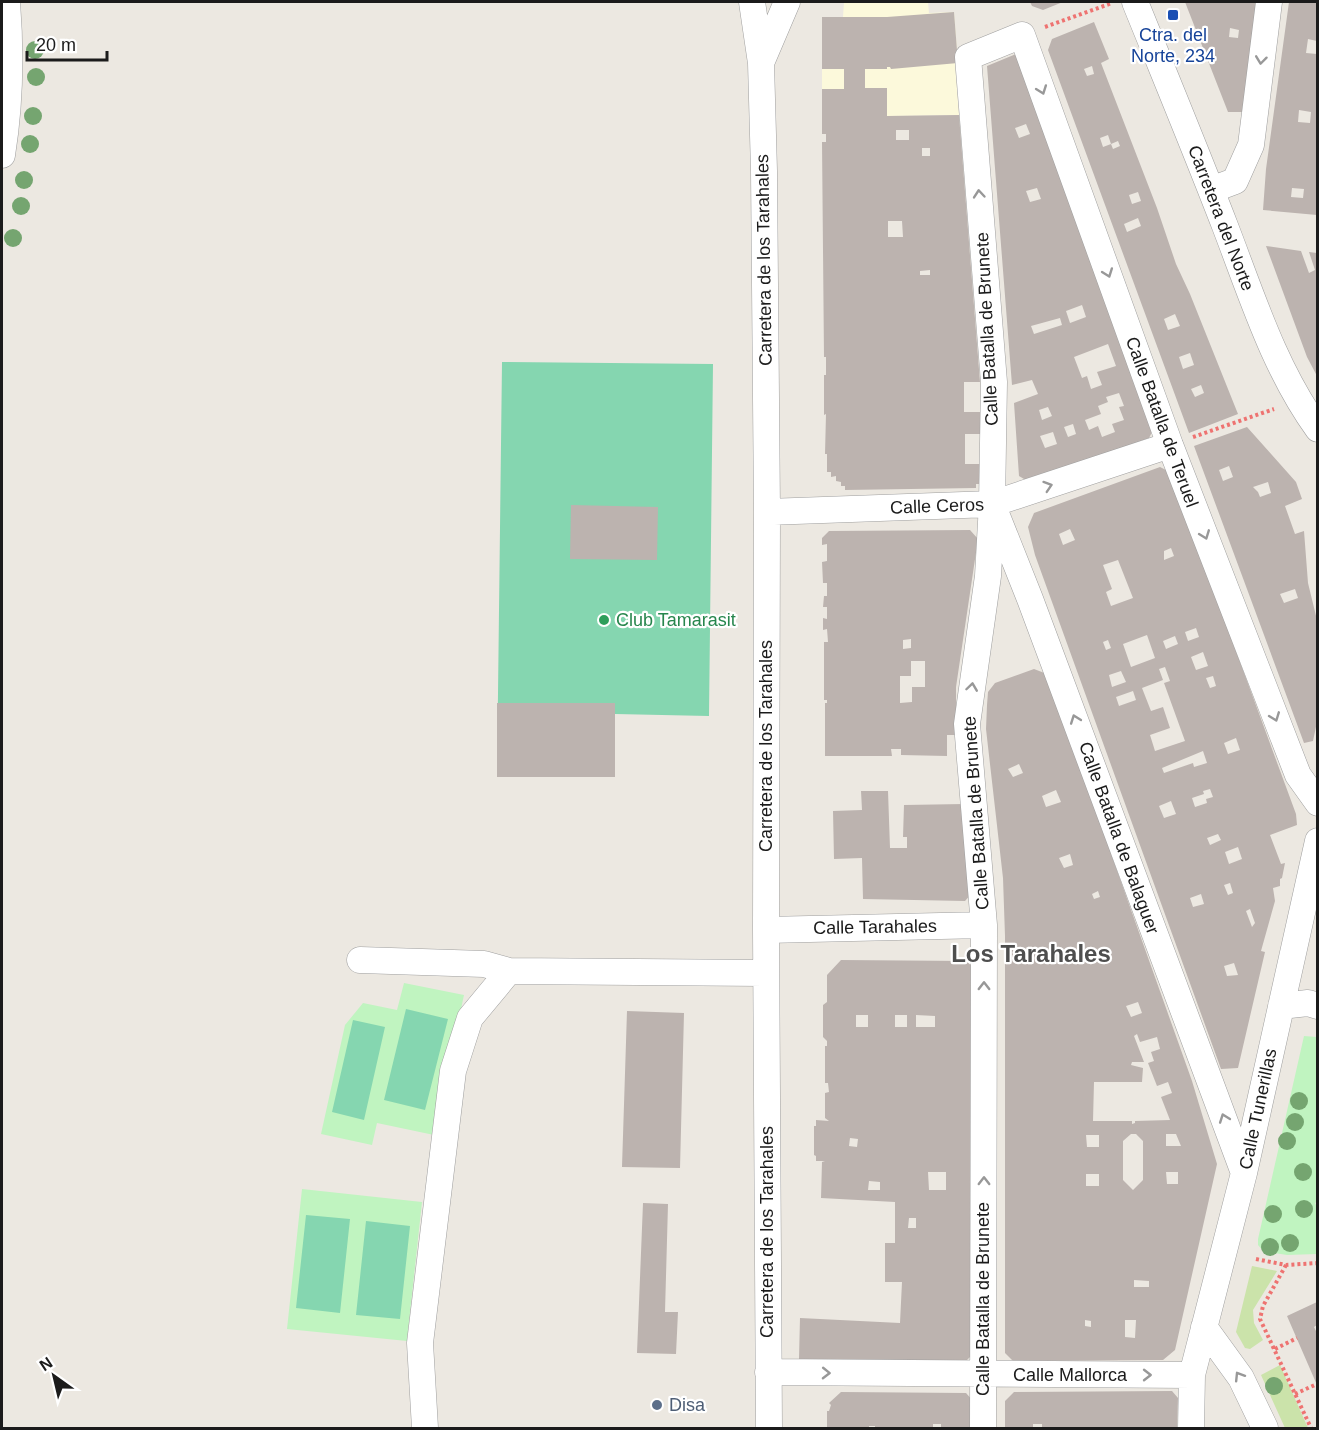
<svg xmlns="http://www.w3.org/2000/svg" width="1319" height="1430" font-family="Helvetica,sans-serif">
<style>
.education{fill:#fcf9db}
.grass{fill:#cbe3aa}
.park{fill:#c0f4c0}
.pitch{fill:#85d6b0}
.building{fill:#bcb3af;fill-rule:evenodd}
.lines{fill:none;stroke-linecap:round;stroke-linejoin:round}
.minor-casing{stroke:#9f9f9f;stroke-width:27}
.path{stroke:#ee7371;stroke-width:4;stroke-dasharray:3 3;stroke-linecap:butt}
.minor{stroke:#fff;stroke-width:26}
.tree{fill:#75a570}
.oneway{stroke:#989898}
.transit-dot{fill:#1a4fb4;stroke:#fff;stroke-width:2}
.leisure-dot{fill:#2e9e5b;stroke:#fff;stroke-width:2}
.service-dot{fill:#5c6f8a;stroke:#fff;stroke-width:2}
.labels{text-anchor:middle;stroke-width:4.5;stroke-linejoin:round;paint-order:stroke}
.transit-label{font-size:18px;fill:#164399;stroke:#fff}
.street-label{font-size:18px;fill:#1b1b1b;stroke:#fff}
.leisure-label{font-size:18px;fill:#27864d;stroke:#fff;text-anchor:start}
.service-label{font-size:18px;fill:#4e5e75;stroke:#fff;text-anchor:start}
.district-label{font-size:24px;font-weight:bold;fill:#4e4e4e;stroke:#fff}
</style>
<rect width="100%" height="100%" fill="#ece8e1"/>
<path class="education" d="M844 2H928L929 13 954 12 958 63 955 64 959 115 822 117V17H843Z"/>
<path class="grass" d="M1252 1266 1277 1271 1253 1310 1254 1323 1263 1340 1250 1349 1245 1348 1236 1332Z
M1280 1365 1308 1428H1285L1261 1375Z"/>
<path class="park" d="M404 983 464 995 434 1135 377 1123 372 1145 321 1134 345 1025 363 1003 397 1010Z
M1304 1036 1317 1037 1318 1197 1315 1204 1317 1205V1254L1287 1255 1263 1251 1258 1245V1239Z
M302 1189 422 1202 407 1341 287 1329Z"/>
<path class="pitch" d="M502 362 713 364 709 716 615 714V777H497Z
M406 1009 448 1019 425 1110 384 1100Z
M353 1020 385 1027 364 1120 332 1112Z
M306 1215 350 1219 340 1313 296 1308Z
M366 1221 410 1226 400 1319 356 1315Z"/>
<path class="building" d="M1030 2H1063L1043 10 1032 6Z
M1185 2H1258L1242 112H1228ZM1230 28 1239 30 1238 38 1229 37Z
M1289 2H1317V41L1308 39 1306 53 1317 54 1316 186H1317V215L1263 210 1266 169ZM1299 110 1311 112 1310 123 1298 122ZM1292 188 1304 189 1303 198 1291 197Z
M954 12 958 63 891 69 890 67H887V69H865V88H887V116L959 115 980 382H964V412H983L984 434H965V464H986L982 484H976V488L845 490V486H841V482L836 481V476L831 477V472H827V454H825L826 414 824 415V375H826V357H824L822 142H826V134H822V89H844V69H822V17H887ZM896 130H909V140H896ZM922 148H930V156H922ZM888 221H902L903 237H888ZM930 270V275H920V271Z
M1094 22 1109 59 1101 63 1157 208 1176 264 1190 294 1238 414 1189 433 1048 50 1052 39ZM1092 66 1094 74 1087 76 1084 69ZM1108 135 1111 144 1118 141 1120 146 1113 149 1111 144 1103 147 1100 138ZM1138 192 1141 201 1132 204 1129 195ZM1138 218 1141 226 1127 232 1124 224ZM1175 314 1180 326 1168 330 1164 319ZM1190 353 1194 365 1183 369 1179 357ZM1201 385 1204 393 1195 397 1191 389Z
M1016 54 1154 428 1149 438 1029 482 1019 476 1014 403 1038 394 1032 380 1012 385 987 66ZM1026 124 1030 134 1019 138 1015 128ZM1037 188 1041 199 1030 202 1026 191ZM1082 305 1086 317 1070 323 1066 311ZM1060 318 1062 325 1034 334 1031 326ZM1108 344 1116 366 1097 372 1102 385 1091 389 1087 376 1082 378 1074 357ZM1119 393 1124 406 1119 407 1124 420 1112 424 1115 432 1102 437 1098 426 1089 430 1085 420 1101 414 1098 406 1108 402 1106 397ZM1048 407 1052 416 1042 420 1039 410ZM1073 424 1076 434 1068 437 1064 427ZM1053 432 1057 444 1045 448 1040 436Z
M1266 246 1301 251 1309 273 1315 270 1309 252 1317 253V376L1307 357Z
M1247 427 1296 482 1302 499 1285 506 1295 534 1304 531 1308 583 1317 620V722L1313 741 1304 743 1194 446ZM1229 466 1233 477 1223 481 1219 470ZM1268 482 1271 493 1260 497 1258 492 1253 487ZM1295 589 1298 598 1284 603 1280 594Z
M1160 467 1170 472 1296 814 1297 825 1270 835 1281 864 1285 863 1282 878 1280 879V886L1273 888 1275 901 1261 951 1265 952 1238 1068 1221 1069 1035 555 1028 527 1034 513ZM1070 529 1075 540 1063 545 1059 534ZM1171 548 1174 556 1164 560V551ZM1118 560 1133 598 1111 606 1106 592 1112 589 1103 565ZM1196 628 1199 637 1188 641 1185 632ZM1147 635 1155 658 1131 667 1123 644ZM1175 636 1178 644 1166 649 1163 641ZM1108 640 1111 648 1106 650 1103 642ZM1203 652 1208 666 1196 670 1191 657ZM1165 667 1170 681 1164 683 1185 741 1155 751 1150 735 1170 728 1163 707 1151 711 1142 688 1163 680 1159 669ZM1121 671 1126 682 1112 687 1109 675ZM1213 676 1216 686 1210 688 1206 678ZM1133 691 1136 700 1119 706 1116 697ZM1236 738 1240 750 1228 754 1224 743ZM1203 751 1207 763 1194 767 1193 763 1164 773 1162 768ZM1210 789 1213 797 1206 799 1207 803 1195 807 1192 798 1204 794 1203 791ZM1171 801 1176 814 1164 818 1159 806ZM1218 834 1221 840 1210 845 1207 838ZM1238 847 1242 859 1229 864 1225 852ZM1230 883 1233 893 1228 895 1224 885ZM1201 894 1204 904 1193 907 1190 898ZM1250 909 1255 923 1252 927 1246 911ZM1234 963 1238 975 1227 976 1224 966Z
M571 505 658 507 657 560 570 559Z
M970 530 978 539 956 687V735H947V756L901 755V749H891L892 756H825V703H827V700H824V642H828L827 629 823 630V618L827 619V607H823L824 596H827V583H823L822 562 827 561V544L822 545V538L829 531ZM911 639V648L903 649V640ZM911 661H925V687H912V702L900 703V676H911Z
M1034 669 1047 674 1192 1081 1217 1164 1175 1350 1163 1360 1013 1361 1005 1353V936L1003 878 986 729 987 705 988 692 995 683ZM1019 764 1023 773 1013 777 1008 769ZM1056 790 1061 802 1046 807 1042 796ZM1070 854 1073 865 1064 868 1059 858ZM1098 891 1100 897 1094 899 1092 894ZM1138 1002 1142 1013 1131 1017 1126 1006ZM1137 1034 1140 1042 1157 1037 1160 1049 1151 1052 1154 1061 1148 1063 1157 1086 1168 1082 1172 1093 1161 1097 1170 1120 1135 1121V1123L1132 1124V1121H1093L1094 1082H1142L1143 1068 1131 1065 1132 1062H1144L1134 1036ZM1131 1134H1136L1143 1141V1180L1133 1190 1123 1180V1141ZM1166 1134H1176L1181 1146H1166ZM1086 1135H1099V1147H1087ZM1166 1172H1178V1184H1167ZM1086 1174H1099V1186H1086ZM1134 1280 1149 1281V1287H1134ZM1085 1320 1091 1321V1327L1085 1326ZM1125 1320H1136L1135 1338 1125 1337Z
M497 703H615V777H497Z
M861 791H888L890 848H907V837H903L904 805 964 804 973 892 965 901 863 899 862 858 834 859 833 811 862 810Z
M841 960 966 961 974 968V1353L966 1361 853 1362 799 1359 800 1318 900 1323 902 1282H885V1243H895V1202L821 1198 822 1162 825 1161H816V1156L814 1155V1126H816V1120L829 1121 825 1118V1093L829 1092 828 1083H825V1046H827V1041L823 1037V1005L827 1002V975ZM856 1015H868V1027H856ZM895 1015H907V1027H895ZM916 1015 935 1016V1027H916ZM850 1138 858 1139 857 1147 849 1146ZM928 1172H946V1190H929ZM869 1181 880 1182V1190H868ZM909 1218H916V1228H908Z
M627 1011 684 1013 680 1168 622 1167Z
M643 1203 668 1204 665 1312H678L676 1354 637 1353Z
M1317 1302V1325L1314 1327 1317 1333V1385L1287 1316Z
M1172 1391 1178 1398 1177 1428H1042V1424H1033V1428H1005V1401L1014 1392Z
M841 1392 966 1393 974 1402V1428H941V1424H933V1428H875V1426H869V1428H827V1411H829L831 1405 829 1403Z"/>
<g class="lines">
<g class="minor-casing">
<path id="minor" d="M752 2 761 63 764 171 767 512 766 930 769 1428
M1135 2C1165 76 1196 151 1225 226 1252 296 1274 368 1318 429
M761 63 787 2
M2 155C10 105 11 52 7 2
M1211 190 1235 181 1251 145 1269 2
M995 511 1030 599 1244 1173
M767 512 992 504 1170 445
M766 930 984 925
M360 960 484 964 509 971
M1281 1006 1308 1003 1318 1006
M1204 1327 1241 1378 1265 1428
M768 1372 1192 1375
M425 1428 420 1343 453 1071 470 1018 509 971 766 973
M983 1428 984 925 967 724 988 576 992 504 994 382 968 57 1022 35 1170 445 1298 775 1318 803
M1191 1428 1192 1375 1244 1173 1318 841"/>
</g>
<path class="path" d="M1045 27 1112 3
M1193 437 1274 409
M1256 1259 1286 1265 1318 1263
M1286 1265 1263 1306 1260 1319 1311 1428
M1275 1349 1297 1338
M1295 1394 1317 1384"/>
<use href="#minor" class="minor"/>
</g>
<g class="tree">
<circle cx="35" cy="50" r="9"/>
<circle cx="36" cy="77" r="9"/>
<circle cx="33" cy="116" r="9"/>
<circle cx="30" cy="144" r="9"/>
<circle cx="24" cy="180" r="9"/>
<circle cx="21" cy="206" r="9"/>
<circle cx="13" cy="238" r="9"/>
<circle cx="1299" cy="1101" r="9"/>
<circle cx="1295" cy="1122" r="9"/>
<circle cx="1287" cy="1141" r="9"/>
<circle cx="1303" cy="1172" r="9"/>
<circle cx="1304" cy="1209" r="9"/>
<circle cx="1273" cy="1214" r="9"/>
<circle cx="1290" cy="1243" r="9"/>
<circle cx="1270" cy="1247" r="9"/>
<circle cx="1274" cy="1386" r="9"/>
</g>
<defs><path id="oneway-chevron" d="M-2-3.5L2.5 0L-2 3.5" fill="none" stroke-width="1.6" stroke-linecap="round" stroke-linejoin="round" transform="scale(1.5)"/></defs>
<g class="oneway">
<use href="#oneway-chevron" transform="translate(1261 60) rotate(97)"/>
<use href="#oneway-chevron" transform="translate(1042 90) rotate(70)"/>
<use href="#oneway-chevron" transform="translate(979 194) rotate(-95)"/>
<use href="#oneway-chevron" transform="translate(1108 273) rotate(70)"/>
<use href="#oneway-chevron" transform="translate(1048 486) rotate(-18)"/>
<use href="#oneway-chevron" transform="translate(1205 535) rotate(69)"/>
<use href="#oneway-chevron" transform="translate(972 687) rotate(-82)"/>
<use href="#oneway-chevron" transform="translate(1275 717) rotate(69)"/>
<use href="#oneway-chevron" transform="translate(1075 719) rotate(-110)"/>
<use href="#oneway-chevron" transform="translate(984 986) rotate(-90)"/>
<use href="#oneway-chevron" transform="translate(1224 1118) rotate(-110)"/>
<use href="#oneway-chevron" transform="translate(984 1181) rotate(-90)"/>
<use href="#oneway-chevron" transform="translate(826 1373) rotate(1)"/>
<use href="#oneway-chevron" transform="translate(1147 1375)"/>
<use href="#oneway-chevron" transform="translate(1239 1376) rotate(-122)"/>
</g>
<rect class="transit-dot" x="1167" y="9" width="12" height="12" rx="3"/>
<circle class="leisure-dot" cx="604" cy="620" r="6"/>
<circle class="service-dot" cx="657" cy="1405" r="6"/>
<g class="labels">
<g class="transit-label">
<text x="1173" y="41">Ctra. del<tspan x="1173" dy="21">Norte, 234</tspan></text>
</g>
<g class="street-label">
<text transform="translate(1221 218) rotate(69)" y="6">Carretera del Norte</text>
<text transform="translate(764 260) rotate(-91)" y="6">Carretera de los Tarahales</text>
<text transform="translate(987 329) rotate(-93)" y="6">Calle Batalla de Brunete</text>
<text transform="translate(1162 422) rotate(70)" y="6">Calle Batalla de Teruel</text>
<text transform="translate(937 506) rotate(-2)" y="6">Calle Ceros</text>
<text transform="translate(766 746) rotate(-90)" y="6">Carretera de los Tarahales</text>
<text transform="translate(976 813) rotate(-94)" y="6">Calle Batalla de Brunete</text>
<text transform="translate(1119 838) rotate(70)" y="6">Calle Batalla de Balaguer</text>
<text transform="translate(875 927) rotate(-1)" y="6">Calle Tarahales</text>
<text transform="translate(1258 1109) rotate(-78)" y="6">Calle Tunerillas</text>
<text transform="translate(767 1232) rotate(-90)" y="6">Carretera de los Tarahales</text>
<text transform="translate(983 1299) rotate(-90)" y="6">Calle Batalla de Brunete</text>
<text x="1070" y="1381">Calle Mallorca</text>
</g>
<g class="leisure-label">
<text x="616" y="626">Club Tamarasit</text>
</g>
<g class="service-label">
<text x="669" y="1411">Disa</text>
</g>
<g class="district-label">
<text x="1031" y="962">Los Tarahales</text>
</g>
</g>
<rect width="1319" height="1430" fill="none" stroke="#1b1b1b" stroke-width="6"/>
<g transform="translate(54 1376) rotate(326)" stroke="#ffffff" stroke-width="4.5" paint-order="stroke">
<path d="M0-4.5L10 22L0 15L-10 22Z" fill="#1b1b1b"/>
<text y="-9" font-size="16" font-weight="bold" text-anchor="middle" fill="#1b1b1b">N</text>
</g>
<path d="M27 51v9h80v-9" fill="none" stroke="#1b1b1b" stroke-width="3"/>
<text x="36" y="51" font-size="18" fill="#1b1b1b" stroke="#ffffff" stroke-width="4.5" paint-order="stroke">20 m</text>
</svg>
